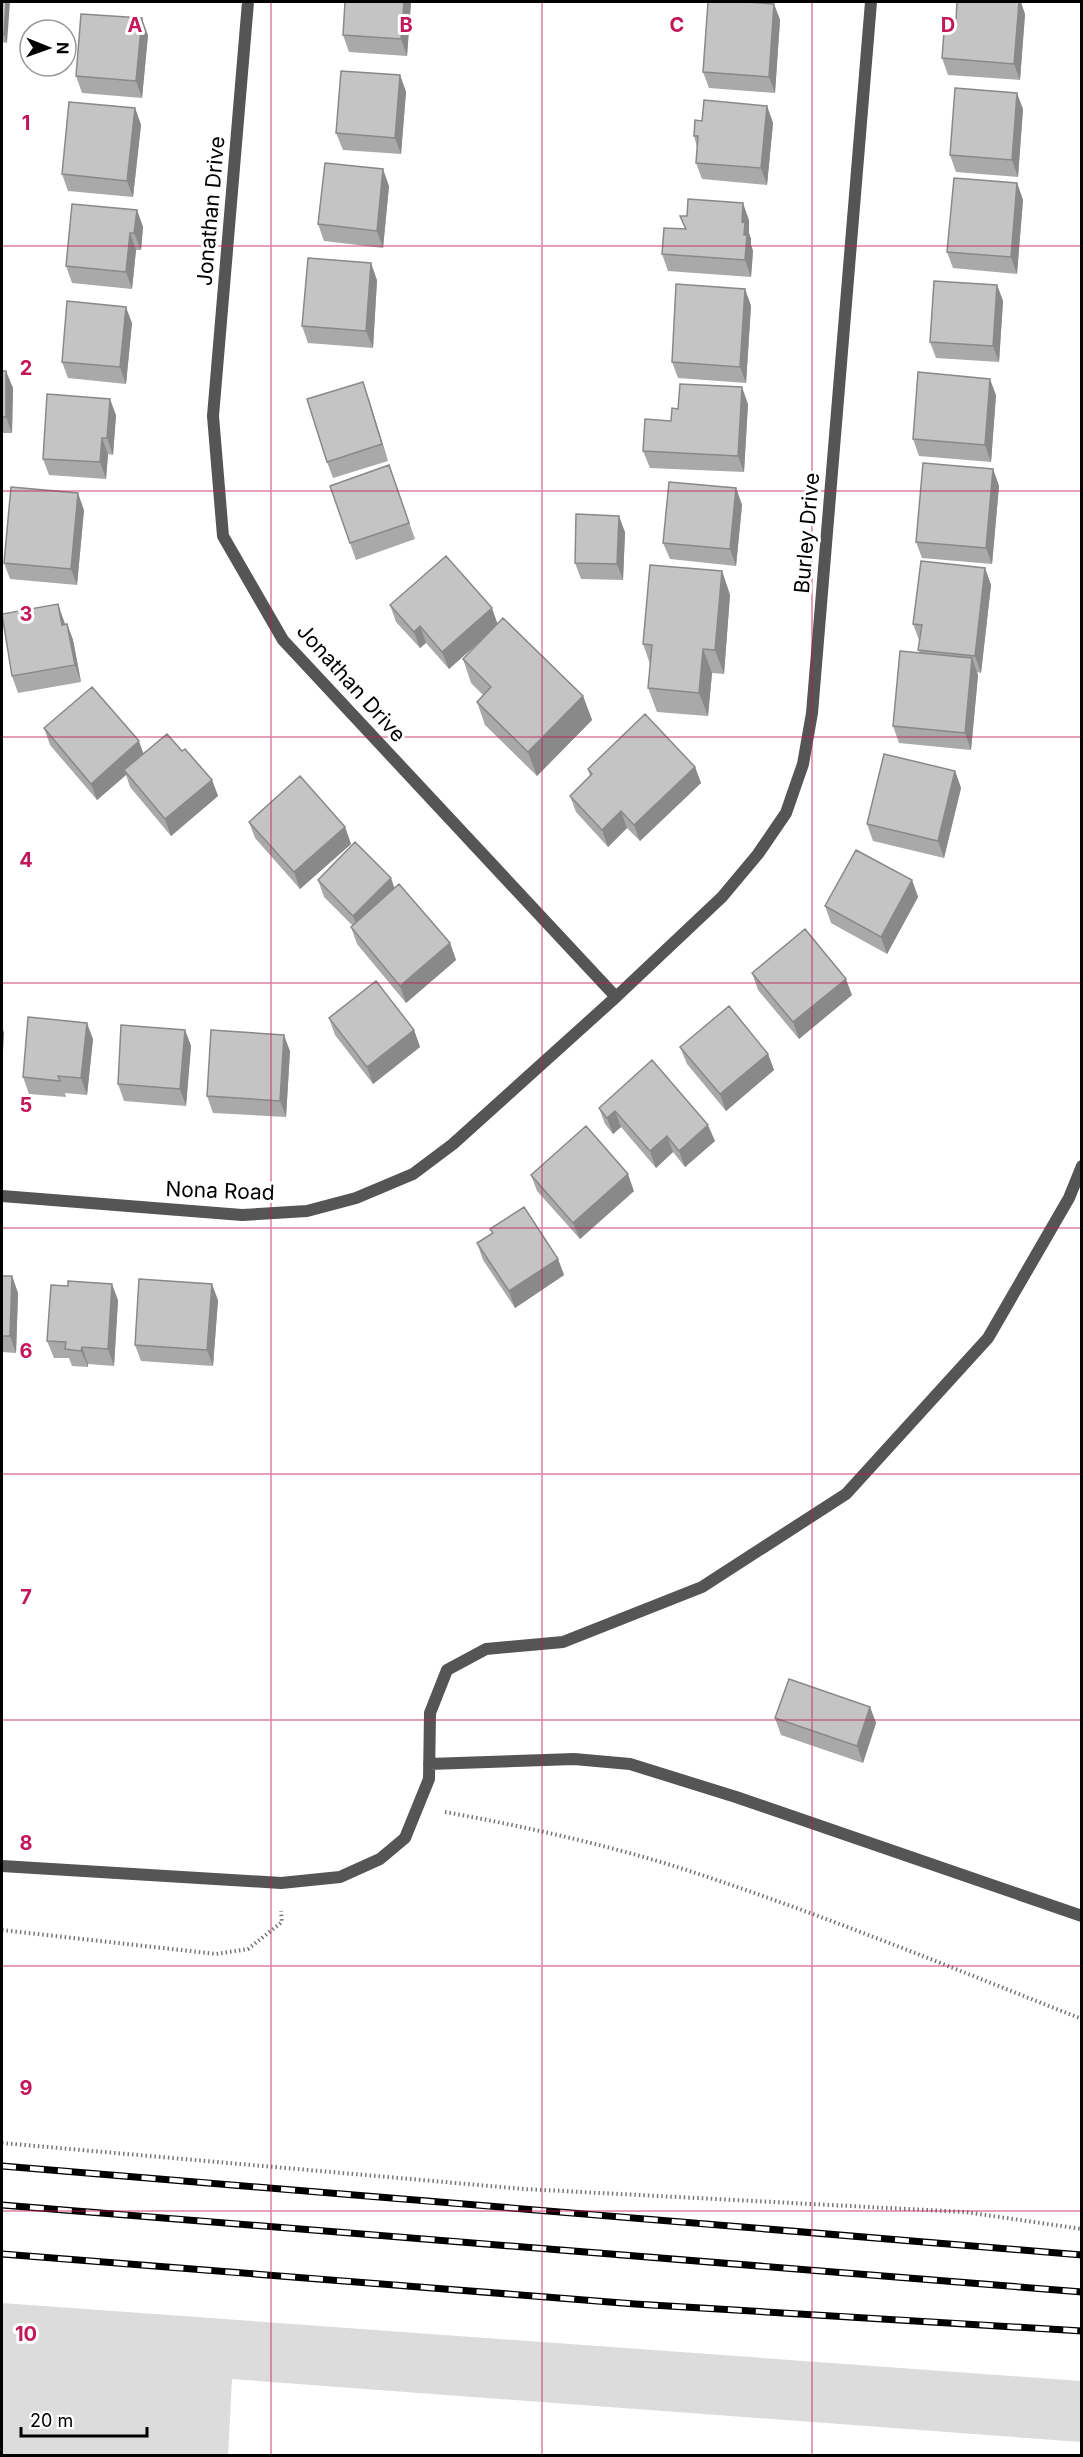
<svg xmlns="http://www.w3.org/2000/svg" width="1083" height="2457" font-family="Inter,sans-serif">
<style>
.green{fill:#dcdcdc}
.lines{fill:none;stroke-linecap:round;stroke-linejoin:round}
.path{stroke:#777;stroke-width:4;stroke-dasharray:1.5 3;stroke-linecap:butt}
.service{stroke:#555;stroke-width:12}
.minor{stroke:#555;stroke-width:12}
.rail-casing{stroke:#000;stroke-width:7}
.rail{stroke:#fff;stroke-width:4.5;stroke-dasharray:14;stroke-linecap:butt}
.wall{fill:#a9a9a9}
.shaded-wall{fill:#898989}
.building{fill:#c4c4c4;stroke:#898989;stroke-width:1.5}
.grid{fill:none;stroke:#c2185b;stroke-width:1.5;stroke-opacity:0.55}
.labels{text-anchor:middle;stroke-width:6;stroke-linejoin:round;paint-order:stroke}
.street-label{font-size:21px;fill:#000;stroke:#fff}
.grid-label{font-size:20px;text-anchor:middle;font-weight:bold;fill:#c2185b;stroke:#fff;stroke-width:6;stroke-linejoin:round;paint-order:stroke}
</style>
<rect width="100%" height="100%" fill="#fff"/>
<path class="green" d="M2 2303 1081 2381V2442L232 2379 228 2455H2Z"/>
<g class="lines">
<path class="path" d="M445 1812C522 1826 599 1843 674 1866 812 1910 947 1966 1082 2019
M2 1930 216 1954 248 1949 282 1922 281 1911
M2 2143 524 2189 965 2212 1082 2229"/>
<path class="service" d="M429 1764 574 1759 630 1764 736 1797 1082 1916
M2 1866 281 1883 340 1877 380 1859 405 1838 429 1779 430 1713 447 1670 486 1649 563 1642 702 1587 846 1494 988 1338 1069 1198 1082 1166"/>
<path class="minor" d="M248 2 213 416 223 536 283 640 616 997
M2 1196 242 1215 307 1211 356 1198 413 1174 453 1144 616 997 722 897 758 854 786 813 803 764 812 713 871 2"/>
<g class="rail-casing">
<path id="rail" d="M2 2166 1082 2255
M2 2205 1082 2292
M2 2254 635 2304 1082 2331"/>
</g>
<use href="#rail" class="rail"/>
</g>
<path class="wall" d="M2 2 7 43 2 42Z
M411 2 407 56 349 52 343 35Z
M774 4 780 20 775 93 709 88 703 72Z
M1025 14 1020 80 948 75 942 58 956 20Z
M148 35 142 98 82 93 76 76Z
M400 75 406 92 401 154 343 150 336 133Z
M767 106 773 123 767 185 702 179 696 163 697 147 694 136 702 121Z
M135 108 141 125 133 197 68 191 62 174Z
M1023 109 1018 177 956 172 950 155Z
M1017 183 1023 200 1017 274 953 268 947 252Z
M389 186 383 248 324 241 318 224Z
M137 210 143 227 141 250H136L132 289 72 283 66 266Z
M680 216 749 220V233L751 239V245L753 251 751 277 668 271 662 254 685 229Z
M377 280 373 348 308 343 302 326Z
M997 285 1003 301 999 362 936 358 930 342Z
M745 289 751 306 746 383 678 378 672 362Z
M132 323 126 384 68 378 62 362Z
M2 371 13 388 12 433H2Z
M363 382 388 461 333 478 327 462Z
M996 395 991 462 919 456 913 439Z
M748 404 744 472 650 468 643 451 671 421 678 409Z
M116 415 113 455 108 454 106 479 49 475 43 459Z
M389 465 415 539 356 560 330 486Z
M993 469 999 486 992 564 922 558 916 542Z
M736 488 742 505 736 566 670 559 663 543Z
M84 510 77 585 10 579 4 563Z
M625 532 623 580 581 579 575 563Z
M985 568 991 585 981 673 977 672 978 675 971 750 899 743 893 726 920 653 918 650 920 641 919 640 913 624Z
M722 571 730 595 724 674 712 673 708 716 657 712 648 688 650 664 643 644Z
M390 605 498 623 583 696 592 720 537 776 485 725 477 702 483 695 471 683 463 659 485 637 449 669 426 643 420 648 396 622Z
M64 621 65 624H67L73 640 81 682 18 693 12 676Z
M44 728 143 754 182 751 212 780 218 796 171 836 130 787 126 775 97 800 50 745Z
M695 767 701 783 640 841 627 828 608 847 576 812 570 796 590 776 588 769Z
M955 771 961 788 944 858 873 841 867 824Z
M249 822 345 827 351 844 300 889 255 838Z
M318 880 395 888 450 943 456 960 406 1003 357 944 351 927 352 925 324 897Z
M912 880 918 897 887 954 831 923 825 906Z
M752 973 852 995 799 1039 758 990Z
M329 1018 414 1030 420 1047 373 1084 335 1035Z
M185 1030 191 1046 186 1106 124 1101 118 1084Z
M93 1039 87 1095 65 1093 66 1097 29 1094 23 1077Z
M680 1047 768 1054 774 1070 726 1111 687 1064Z
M290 1051 286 1117 213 1113 207 1096Z
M652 1060 715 1141 685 1167 673 1152 656 1168 621 1127 613 1134 605 1124 599 1108Z
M531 1175 634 1191 580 1239 537 1191Z
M490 1229 558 1259 564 1275 515 1308 483 1260 477 1243 492 1233Z
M2 1276H12L18 1293 16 1353 2 1352Z
M118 1300 114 1366 88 1364V1367L72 1366 69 1358H54L47 1341Z
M218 1300 213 1366 141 1361 135 1345Z
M870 1707 876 1723 863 1763 781 1735 775 1718Z"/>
<path class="shaded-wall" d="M6 2H10L7 43 4 34Z
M404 2H411L407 56 401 39Z
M1019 2H1021L1025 14 1020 80 1014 64Z
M774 4 780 20 775 93 769 77Z
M142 18 148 35 142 98 136 81Z
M400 75 406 92 401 154 395 138Z
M1017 93 1023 109 1018 177 1012 160Z
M767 106 773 123 767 185 761 168Z
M135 108 141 125 133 197 127 181Z
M383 169 389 186 383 248 377 231Z
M1017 183 1023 200 1017 274 1011 257Z
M743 203 749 220V233L751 239V245L753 251 751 277 745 260 744 235 742 222Z
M137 210 143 227 141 250 134 233Z
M130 233 136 250 132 289 126 272Z
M371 263 377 280 373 348 366 331Z
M997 285 1003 301 999 362 993 346Z
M745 289 751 306 746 383 740 367Z
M126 307 132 323 126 384 120 367Z
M6 371 13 388 12 433 6 417Z
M990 379 996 395 991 462 985 445Z
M363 382 369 399 388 461 382 444Z
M742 387 748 404 744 472 738 456Z
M110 399 116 415 113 455 107 438Z
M102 438 108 454 106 479 100 462Z
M993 469 999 486 992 564 986 548Z
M736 488 742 505 736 566 730 549Z
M78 493 84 510 77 585 71 569Z
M619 516 625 532 623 580 617 564Z
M985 568 991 585 981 673 975 656Z
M722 571 730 595 724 674 715 650Z
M58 604 64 621 68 641 62 625Z
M492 608 498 625 449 669 442 652Z
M67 624 73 640 81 682 75 665Z
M420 626 426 643 420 648 414 632Z
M703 649 712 673 708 716 699 693Z
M972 658 978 675 971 750 965 733Z
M583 696 592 720 537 776 528 752Z
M139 741 145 758 124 770 126 775 97 800 91 784Z
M695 767 701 783 640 841 634 825Z
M955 771 961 788 944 858 938 841Z
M212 780 218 796 171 836 165 819Z
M621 811 627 828 608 847 602 830Z
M345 827 351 844 300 889 294 872Z
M391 878 397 895 360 933 353 916Z
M912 880 918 897 887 954 881 937Z
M450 943 456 960 406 1003 400 986Z
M846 979 852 995 799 1039 793 1022Z
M87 1023 93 1039 87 1095 81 1078Z
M2 1026 4 1033 2 1071Z
M185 1030 191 1046 186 1106 180 1089Z
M414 1030 420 1047 373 1084 367 1067Z
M284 1035 290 1051 286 1117 280 1101Z
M768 1054 774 1070 726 1111 720 1094Z
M615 1111 621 1127 613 1134 607 1118Z
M708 1125 715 1141 685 1167 679 1151Z
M667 1136 673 1152 656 1168 650 1151Z
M628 1174 634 1191 580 1239 573 1223Z
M558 1259 564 1275 515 1308 509 1291Z
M12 1276 18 1293 16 1353 10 1336Z
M112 1284 118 1300 114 1366 108 1349Z
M212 1284 218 1300 213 1366 207 1350Z
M82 1347 88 1364V1367L81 1351Z
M870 1707 876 1723 863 1763 857 1746Z"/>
<path class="building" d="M2 2H6L4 34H2Z
M345 2H404L401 39 343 35Z
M708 2H746L774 4 769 77 703 72Z
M957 2H1019L1014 64 942 58 945 19 956 20Z
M81 14 142 18 136 81 76 76Z
M341 71 400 75 395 138 336 133Z
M955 88 1017 93 1012 160 950 155Z
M704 100 767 106 761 168 696 163 698 136H694L695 120 702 121Z
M69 102 135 108 127 181 62 174Z
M325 163 383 169 377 231 318 224Z
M954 178 1017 183 1011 257 947 252Z
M688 199 743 203 742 222 745 223 744 235H747L745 260 662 254 664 228 686 229 680 216H687Z
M72 204 137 210 134 233H130L126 272 66 266Z
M308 258 371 263 366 331 302 326Z
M934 281 997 285 993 346 930 342Z
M676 284 745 289 740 367 672 362Z
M67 301 126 307 120 367 62 362Z
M2 371H6V417H2Z
M918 372 990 379 985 445 913 439Z
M363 382 382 444 327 462 307 399Z
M680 384 742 387 738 456 643 451 645 419 671 421 672 408 678 409Z
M47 394 110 399 107 438H102L100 462 43 459Z
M923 463 993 469 986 548 916 542Z
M389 465 409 523 350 543 330 486Z
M669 482 736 488 730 549 663 543Z
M11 487 78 493 71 569 4 563Z
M576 514 619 516 617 564 575 563Z
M446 556 492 608 442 652 420 626 414 632 390 605Z
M921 561 985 568 975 656 918 650 922 625 913 624Z
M650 565 722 571 715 650 703 649 699 693 648 688 652 645 643 644Z
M58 604 62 625 67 624 75 665 12 676 2 614Z
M503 618 583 696 528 752 477 702 491 687 463 659Z
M900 651 972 658 965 733 893 726Z
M92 687 139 741 91 784 44 728Z
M645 714 695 767 634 825 621 811 602 830 570 796 592 774 588 769Z
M167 734 182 751 185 749 212 780 165 819 124 770Z
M884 754 955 771 938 841 867 824Z
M300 776 345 827 294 872 249 822Z
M355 842 391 878 353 916 318 880Z
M856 850 912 880 881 937 825 906Z
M399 884 450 943 400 986 351 927Z
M805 929 846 979 793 1022 752 973Z
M376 981 414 1030 367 1067 329 1018Z
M729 1006 768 1054 720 1094 680 1047Z
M28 1017 87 1023 81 1078 58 1076 60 1081 23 1077Z
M121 1025 185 1030 180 1089 118 1084Z
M211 1030 284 1035 280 1101 207 1096Z
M652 1060 708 1125 679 1151 667 1136 650 1151 615 1111 607 1118 599 1108Z
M586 1126 628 1174 573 1223 531 1175Z
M524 1207 558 1259 509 1291 477 1243 493 1233 490 1229Z
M2 1276H12L10 1336H2Z
M139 1279 212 1284 207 1350 135 1345Z
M68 1281 112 1284 108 1349 82 1347 81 1351 65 1349 66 1342 47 1341 51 1285 68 1286Z
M789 1679 870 1707 857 1746 775 1718Z"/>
<path class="grid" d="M271 2V2456M542 2V2456M812 2V2456M2 246H1082M2 491H1082M2 737H1082M2 983H1082M2 1228H1082M2 1474H1082M2 1720H1082M2 1966H1082M2 2211H1082"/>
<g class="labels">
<g class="street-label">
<text transform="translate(211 211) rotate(-85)" y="7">Jonathan Drive</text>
<text transform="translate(807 533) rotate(-85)" y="7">Burley Drive</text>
<text transform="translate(351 683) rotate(48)" y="7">Jonathan Drive</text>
<text transform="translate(220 1191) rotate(2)" y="7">Nona Road</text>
</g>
</g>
<g class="grid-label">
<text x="135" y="32">A</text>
<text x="406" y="32">B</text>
<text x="677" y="32">C</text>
<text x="948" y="32">D</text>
<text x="26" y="130">1</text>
<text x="26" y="375">2</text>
<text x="26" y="621">3</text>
<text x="26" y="867">4</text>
<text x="26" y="1112">5</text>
<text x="26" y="1358">6</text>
<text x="26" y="1604">7</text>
<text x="26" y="1850">8</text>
<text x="26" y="2095">9</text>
<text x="26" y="2341">10</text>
</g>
<rect width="1083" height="2457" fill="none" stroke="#000000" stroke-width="6"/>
<g transform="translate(48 48) rotate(91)"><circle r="28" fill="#ffffff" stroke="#999999" stroke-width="1.5"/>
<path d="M0-4.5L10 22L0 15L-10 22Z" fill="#000000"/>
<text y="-9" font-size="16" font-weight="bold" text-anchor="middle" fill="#000000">N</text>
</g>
<path d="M21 2427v9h126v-9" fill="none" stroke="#000000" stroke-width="3"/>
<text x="30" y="2427" font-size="18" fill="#000000" stroke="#ffffff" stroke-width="4.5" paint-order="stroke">20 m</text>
</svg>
